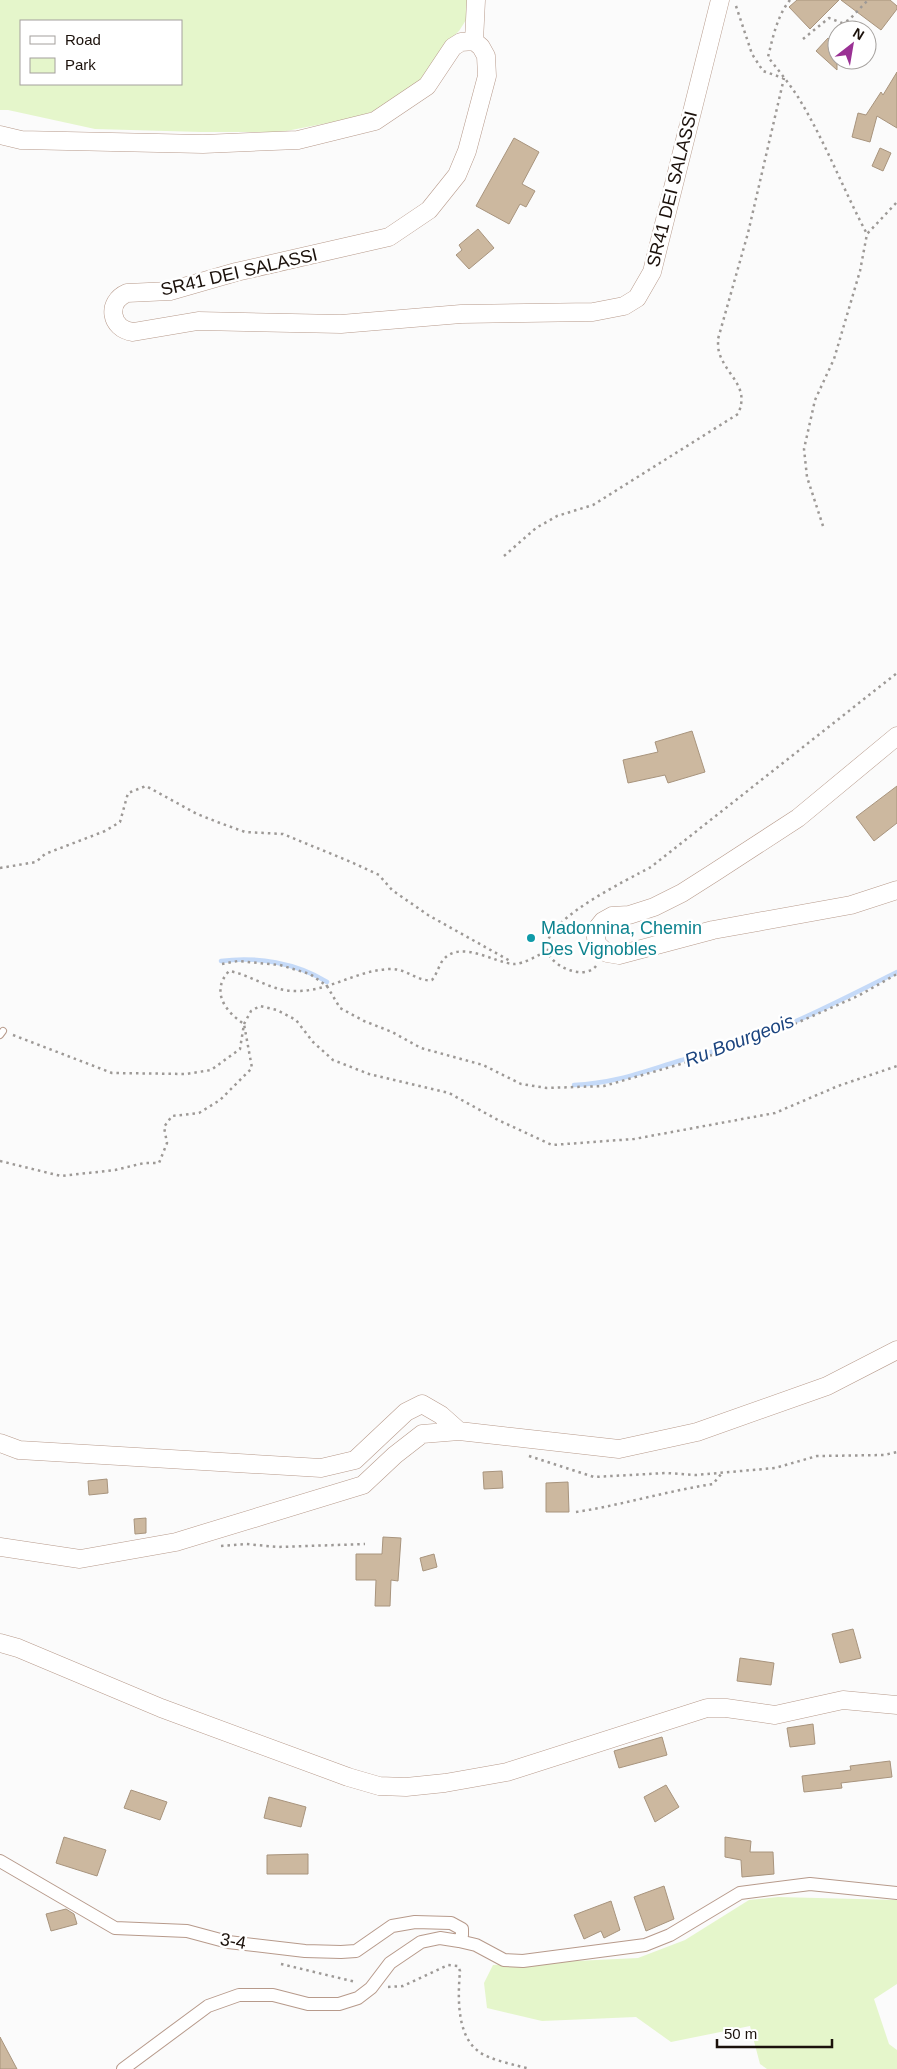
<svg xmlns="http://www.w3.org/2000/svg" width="897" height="2069" font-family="Arial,sans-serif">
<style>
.green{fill:#e5f6cb;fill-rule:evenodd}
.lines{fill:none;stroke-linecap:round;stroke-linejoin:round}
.stream{stroke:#c5daf8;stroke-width:4.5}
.building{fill:#ccb89f;stroke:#a8947d}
.lane-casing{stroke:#b79a8b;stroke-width:8}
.street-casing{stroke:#b79a8b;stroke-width:14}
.secondary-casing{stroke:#b79a8b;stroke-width:19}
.path{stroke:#9d9996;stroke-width:2.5;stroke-dasharray:2.5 4;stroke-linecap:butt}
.lane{stroke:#fff;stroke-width:6}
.street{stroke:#fff;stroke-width:12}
.secondary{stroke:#fff;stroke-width:18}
.culture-dot{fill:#0f9aa8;stroke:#fff;stroke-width:2}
.labels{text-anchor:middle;stroke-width:5;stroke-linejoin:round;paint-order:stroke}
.street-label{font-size:18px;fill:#1b110b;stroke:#fff}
.culture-label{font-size:18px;fill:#0d838f;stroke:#fff;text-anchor:start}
.water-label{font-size:19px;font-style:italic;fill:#1b447f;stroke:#fff}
</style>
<rect width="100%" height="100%" fill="#fbfbfb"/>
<path class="green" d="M0 0H470L468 17 459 31 444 45 418 85 393 103 359 117 281 132H201L95 129 8 110H0ZM21 21H181V84H21Z
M778 1897 897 1900V1984L874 1999 889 2044 897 2050V2069H767L760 2064 750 2026 671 2042 636 2017 542 2021 487 2008 484 1983 493 1965 638 1958 685 1940 749 1900Z"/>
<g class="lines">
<path class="stream" d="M221 961C256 956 297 963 327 982
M574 1085C616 1083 642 1072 682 1060 696 1055 711 1053 726 1048 786 1029 841 1000 897 972"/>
</g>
<path class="building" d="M797 0H839L810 29 789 7Z
M841 0H890L897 6V9L881 30Z
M828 38 837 46V70L816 51Z
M897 72V128L877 116 870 142 852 137 858 113 866 115 881 92 883 95Z
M514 138 539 152 522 184 535 191 526 207 520 204 509 224 476 206Z
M880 148 891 153 883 171 872 166Z
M478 229 494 248 469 269 456 255 462 250 459 245Z
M692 731 705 772 668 783 665 775 628 783 623 760 658 752 655 742Z
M897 786V823L874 841 856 817Z
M502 1471 503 1488 484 1489 483 1472Z
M107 1479 108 1493 89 1495 88 1481Z
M568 1482 569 1512H546V1483Z
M146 1518V1533L135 1534 134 1519Z
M383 1537 401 1538 398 1581 391 1580 390 1606H375L376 1580H356V1554H382Z
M434 1554 437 1567 423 1571 420 1558Z
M853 1629 861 1658 840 1663 832 1634Z
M740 1658 774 1663 771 1685 737 1681Z
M813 1724 815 1744 790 1747 787 1728Z
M662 1737 667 1755 619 1768 614 1751Z
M890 1761 892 1777 841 1783 842 1788 804 1792 802 1776 851 1770 850 1766Z
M666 1785 679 1807 655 1822 644 1797Z
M131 1790 167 1802 160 1820 124 1808Z
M269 1797 306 1807 301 1827 264 1818Z
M64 1837 106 1850 97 1876 56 1863Z
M725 1837 751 1841 750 1852H773L774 1874 742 1877 741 1860 725 1857Z
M308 1854V1874H267V1855Z
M664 1886 674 1919 646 1931 634 1897Z
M611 1901 620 1930 604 1938 601 1931 584 1939 574 1915Z
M66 1909 74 1914 77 1924 51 1931 46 1914Z
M0 2037 17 2069H0Z"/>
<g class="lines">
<g class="lane-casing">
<path id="lane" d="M0 1035 3 1031"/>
</g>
<g class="street-casing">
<path id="street" d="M0 1861 115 1928 187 1931 228 1942 305 1951 341 1952 356 1951 392 1926 415 1922 451 1923 462 1929V1935L459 1941
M123 2069 208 2006 239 1995H273L308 2004H339L358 1998 371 1988 390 1963 421 1942 440 1938 459 1941 476 1945 504 1960 523 1961 645 1945 670 1935 740 1893 810 1884 897 1893"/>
</g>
<g class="secondary-casing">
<path id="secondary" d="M474 41 476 0
M0 135 21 140 203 144 298 140 375 121 427 86 453 47 461 42 474 41 481 47 486 56 487 76 467 151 457 175 429 210 389 237 236 272 170 291 127 293C106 302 110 329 133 332L198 321 341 324 461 314 593 312 624 306 637 298 652 272 720 0
M897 736 798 818 715 872 682 893 654 907 629 915 612 916 603 921 595 931 597 944 607 953 619 955 713 930 851 905 897 890
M0 1443 19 1450 321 1468 355 1460 406 1412 422 1404 441 1415 459 1431
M0 1547 80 1559 176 1542 363 1485 395 1455 422 1434 459 1431 619 1449 697 1432 827 1386 897 1350
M0 1643 18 1648 161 1708 348 1777 379 1786 406 1787 445 1783 507 1772 707 1708H726L775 1715 843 1700 897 1705"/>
</g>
<path class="path" d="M790 0C777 16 773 37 768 57 778 70 789 83 798 97 825 141 843 189 867 234
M736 6 752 54 763 71 783 78
M803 39 829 18 842 23 849 20 868 0
M823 526 807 477 804 449 815 400 834 359 860 271 867 234 897 202
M504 556 536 528 557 516 593 505 738 414C750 387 728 377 720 355 718 351 718 344 718 339L748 233 784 78
M0 868 36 862 45 854 105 831 120 822 128 793 146 786 197 814 220 823 245 832 283 834 351 862 379 875 392 890 428 915 512 962
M222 964 238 961 280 965 310 974 327 986 340 1008 364 1021 392 1032 421 1048 483 1065 521 1084 547 1088 604 1086 726 1051 767 1036 858 996 897 974
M596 966C584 982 543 964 547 944 552 916 627 880 651 867L897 673
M13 1035 112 1073 186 1074 211 1070 240 1049 244 1024 251 1011 260 1006 277 1010 296 1020 313 1042 333 1060 369 1074 449 1093 498 1120 552 1145 634 1139 775 1113 838 1086 897 1066
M0 1161 61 1176 115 1170 144 1163H159L167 1143 164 1127 172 1116 199 1113 220 1100 252 1068 244 1024C226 1012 210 992 229 971 252 975 270 991 295 991 329 992 358 969 392 969 407 969 418 982 432 980 437 974 439 965 443 960 461 939 494 963 514 964 524 964 538 955 547 951
M529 1456 594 1477 666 1473 696 1475 775 1468 817 1456 884 1455 897 1452
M576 1512C622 1505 667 1491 713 1484L722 1473
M221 1546 246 1544 278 1547 365 1544
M281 1964 356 1982
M388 1987 403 1986 448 1965 458 1966 460 1971C458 1995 456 2034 478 2051 489 2060 516 2065 530 2069"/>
<use href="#lane" class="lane"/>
<use href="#street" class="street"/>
<use href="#secondary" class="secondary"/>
</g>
<circle class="culture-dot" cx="531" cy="938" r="5"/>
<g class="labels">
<g class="street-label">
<text transform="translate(672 189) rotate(-76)" y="6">SR41 DEI SALASSI</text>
<text transform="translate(239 272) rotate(-13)" y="6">SR41 DEI SALASSI</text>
<text transform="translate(233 1941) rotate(10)" y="6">3-4</text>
</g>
<g class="culture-label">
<text x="541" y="934">Madonnina, Chemin<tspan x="541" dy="21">Des Vignobles</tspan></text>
</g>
<g class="water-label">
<text transform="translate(739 1040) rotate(-21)" y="7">Ru Bourgeois</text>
</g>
</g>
<rect x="20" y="20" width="162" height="65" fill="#ffffff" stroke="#a4a09d"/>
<rect x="30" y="36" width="25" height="8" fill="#ffffff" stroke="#a4a09d"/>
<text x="65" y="45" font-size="15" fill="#1b110b">Road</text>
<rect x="30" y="58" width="25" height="15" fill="#e5f6cb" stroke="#a4a09d"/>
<text x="65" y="70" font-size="15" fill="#1b110b">Park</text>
<g transform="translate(852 45) rotate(31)"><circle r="24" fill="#ffffff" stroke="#a4a09d"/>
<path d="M0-4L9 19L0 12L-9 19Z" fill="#9a3194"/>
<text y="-8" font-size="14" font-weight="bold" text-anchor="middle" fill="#1b110b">N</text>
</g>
<path d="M717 2039v8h115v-8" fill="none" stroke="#1b110b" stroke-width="2.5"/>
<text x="724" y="2039" font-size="15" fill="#1b110b" stroke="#ffffff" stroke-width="4" paint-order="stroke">50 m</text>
</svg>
